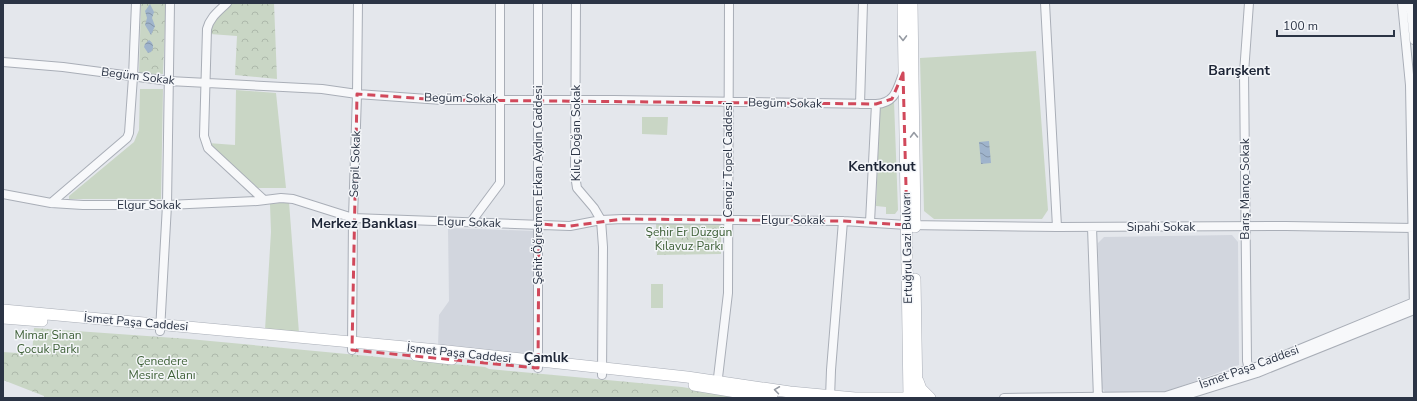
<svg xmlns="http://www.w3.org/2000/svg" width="1417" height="401" font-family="'Nunito Sans',sans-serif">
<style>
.built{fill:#d2d6de}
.grass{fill:#c9d6c5}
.forest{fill:url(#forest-crowns)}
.water{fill:url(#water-waves)}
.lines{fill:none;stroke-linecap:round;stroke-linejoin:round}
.minor-casing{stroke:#a9aeb7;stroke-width:10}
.secondary-casing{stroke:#a9aeb7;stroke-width:12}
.minor{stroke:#f7f8fa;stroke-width:8}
.secondary{stroke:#fff;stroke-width:11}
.oneway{stroke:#959aa2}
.marked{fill:none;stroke:#d1495b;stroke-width:3;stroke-dasharray:8 5;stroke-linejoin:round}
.labels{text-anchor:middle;stroke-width:3;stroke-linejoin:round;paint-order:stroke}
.street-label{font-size:12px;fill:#2b3445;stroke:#f4f6f9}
.park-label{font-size:12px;fill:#3f6138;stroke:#f4f6f9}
.quarter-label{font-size:14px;font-weight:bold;fill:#1d2536;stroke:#f4f6f9}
</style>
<defs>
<pattern id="forest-crowns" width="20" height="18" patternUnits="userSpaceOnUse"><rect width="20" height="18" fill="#c9d6c5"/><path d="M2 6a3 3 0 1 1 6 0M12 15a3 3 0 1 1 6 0" fill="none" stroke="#adb8ab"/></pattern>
<pattern id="water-waves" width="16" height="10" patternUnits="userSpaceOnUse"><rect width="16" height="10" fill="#9fb4cc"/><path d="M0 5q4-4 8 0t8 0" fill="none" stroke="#8293a7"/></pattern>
</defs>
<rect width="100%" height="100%" fill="#e4e7ec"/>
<path class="built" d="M448 228 535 231 536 353 531 356 438 347 439 315 449 301Z
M1232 235 1238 242 1239 365 1165 392 1107 395 1100 385 1098 243 1104 237Z"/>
<path class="grass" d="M1036 51 1048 210 1042 219H934L924 211 920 58Z
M140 89H163L161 199H69V196L134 142 139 130Z
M236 90 276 93 286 188H258L208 143 235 145Z
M894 101 898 210 895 214H886V207L876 206 880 107Z
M642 117H668L667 135 642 134Z
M289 202 299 333 265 330 271 232 270 204Z
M651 284H663V308H651Z"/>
<path class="forest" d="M141 3H166L163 74H139Z
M232 3H274L277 79 235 75 237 36 210 34 213 19Z
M656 223H721V254L657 255Z
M34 328 189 339 485 367 489 369 682 387 748 398H44V396L3 380V352L32 354Z"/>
<path class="water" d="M150 4 154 12 152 18 155 26 151 35 145 25 147 18 145 11Z
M149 40C154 43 154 48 151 52L148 53 144 47 145 44Z
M989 141 991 163 981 164 979 142Z"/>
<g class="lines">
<g class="minor-casing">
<path id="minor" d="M227 3C219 11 210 17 207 29L204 136 208 148 264 200
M538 3V368
M576 3 575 175 577 188 594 208 601 220 603 247 602 375
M1045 3 1057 227
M1249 3 1244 73 1247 361 1250 375
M1402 3 1410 85 1414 310
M1410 3 1414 40
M3 62 63 67 169 81 322 89 357 94 442 100H614L876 104C895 103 897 90 903 74
M860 104 863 3
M3 194 51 203 83 205H167L257 201 281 198 293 199 353 218 570 226 601 220 623 219 843 221 907 225 1057 227 1286 226 1414 228
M51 203 127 138 129 133 133 77 136 3
M471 222 500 183V3
M870 222 876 104
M1092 227 1098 398
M160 331 167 205 170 3
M352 350 353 218 357 94 358 3
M717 386 728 293 729 3
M830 398 831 370 843 221
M1004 398 1166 396 1256 367 1414 302
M1177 398 1257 373 1414 310"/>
</g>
<g class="secondary-casing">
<path id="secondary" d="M903 3 909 398
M912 3 915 227
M915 279 917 398
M3 310 438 350 687 377 790 392 855 398H914
M3 318 42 321
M416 355 452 359
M918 381 921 389 930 398
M694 385 772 398"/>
</g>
<use href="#minor" class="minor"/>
<use href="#secondary" class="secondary"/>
</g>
<defs><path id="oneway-chevron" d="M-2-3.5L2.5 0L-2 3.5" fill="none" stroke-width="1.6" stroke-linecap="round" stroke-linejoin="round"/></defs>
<g class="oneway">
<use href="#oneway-chevron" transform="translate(903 38) rotate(89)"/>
<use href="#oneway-chevron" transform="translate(914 135) rotate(-91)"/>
<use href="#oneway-chevron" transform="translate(777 390) rotate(-172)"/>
</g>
<path class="marked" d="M903 73 907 225 843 221 623 219 570 226 539 224 538 368 352 350 357 94 442 100 876 104 892 99Z"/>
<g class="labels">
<g class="street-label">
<text transform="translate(138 76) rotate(7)" y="4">Begüm Sokak</text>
<text transform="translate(461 98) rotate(1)" y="4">Begüm Sokak</text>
<text transform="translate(785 103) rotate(1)" y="4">Begüm Sokak</text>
<text transform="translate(576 133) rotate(-90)" y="4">Kılıç Doğan Sokak</text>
<text transform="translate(728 160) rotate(-90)" y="4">Cengiz Topel Caddesi</text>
<text transform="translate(355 164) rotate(-88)" y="4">Serpil Sokak</text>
<text transform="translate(538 185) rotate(-90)" y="4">Şehit Öğretmen Erkan Aydın Caddesi</text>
<text transform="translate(1245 189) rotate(-90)" y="4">Barış Manço Sokak</text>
<text x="149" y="209">Elgur Sokak</text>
<text x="793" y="224">Elgur Sokak</text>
<text transform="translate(469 222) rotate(2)" y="4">Elgur Sokak</text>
<text x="1161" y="231">Sipahi Sokak</text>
<text transform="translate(907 248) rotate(-91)" y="4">Ertuğrul Gazi Bulvarı</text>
<text transform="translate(136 322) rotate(5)" y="4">İsmet Paşa Caddesi</text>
<text transform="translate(459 353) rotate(6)" y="4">İsmet Paşa Caddesi</text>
<text transform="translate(1249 367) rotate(-20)" y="4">İsmet Paşa Caddesi</text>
</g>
<g class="park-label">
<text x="689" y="236">Şehir Er Düzgün<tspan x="689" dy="14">Kılavuz Parkı</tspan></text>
<text x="48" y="339">Mimar Sinan<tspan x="48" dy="14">Çocuk Parkı</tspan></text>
<text x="162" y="365">Çenedere<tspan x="162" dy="14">Mesire Alanı</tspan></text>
</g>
<g class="quarter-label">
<text x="1239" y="75">Barışkent</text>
<text x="882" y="171">Kentkonut</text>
<text x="364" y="228">Merkez Banklası</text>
<text x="546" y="362">Çamlık</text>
</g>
</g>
<rect width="1417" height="401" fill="none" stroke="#2b3445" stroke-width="8"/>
<path d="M1277 30v6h117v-6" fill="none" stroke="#2b3445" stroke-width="2"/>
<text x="1283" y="30" font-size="12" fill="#2b3445" stroke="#f4f6f9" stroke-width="3" paint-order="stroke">100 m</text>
</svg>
